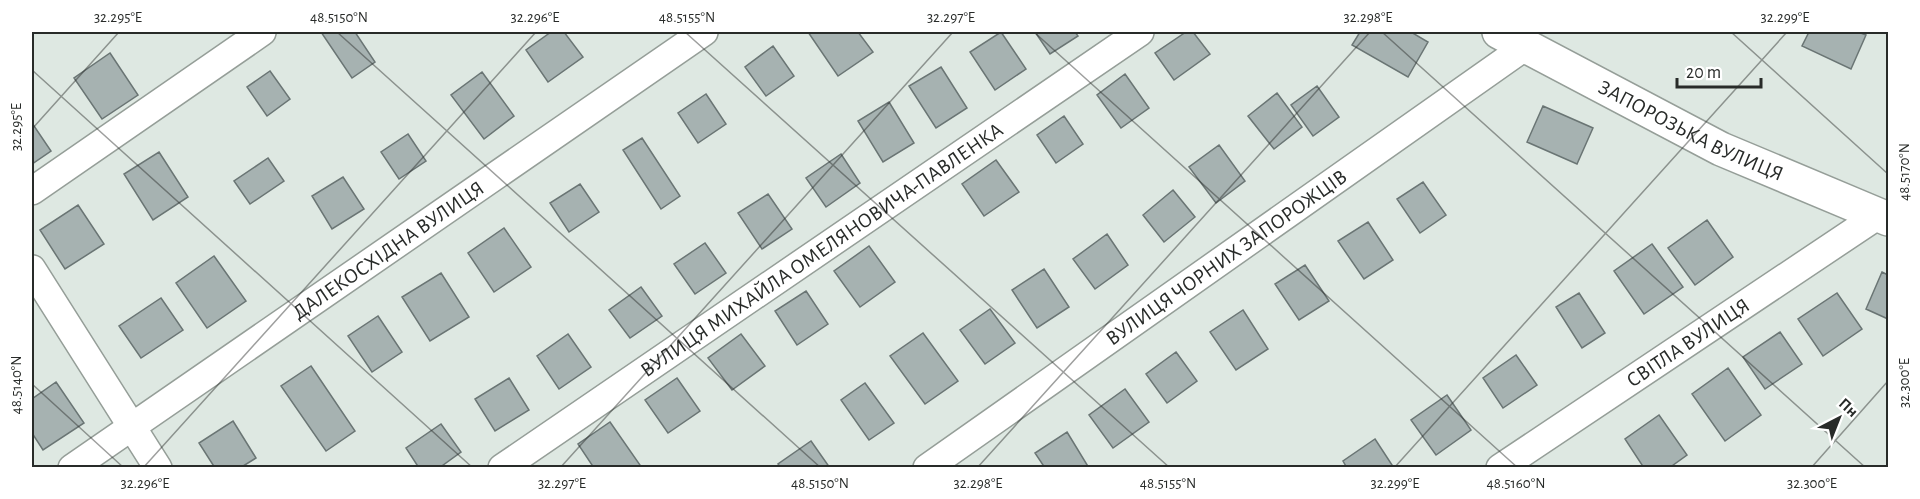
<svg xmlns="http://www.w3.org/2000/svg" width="1920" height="499" font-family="'Alegreya Sans',sans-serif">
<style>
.building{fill:#a6b2b1;stroke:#6a7574;stroke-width:1.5}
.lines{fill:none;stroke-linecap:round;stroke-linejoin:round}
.street-casing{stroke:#959e98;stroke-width:30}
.secondary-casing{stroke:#959e98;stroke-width:36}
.street{stroke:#fff;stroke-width:27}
.secondary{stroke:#fff;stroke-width:33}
.ticks{fill:none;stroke:#282b29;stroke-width:1.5;stroke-opacity:0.45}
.labels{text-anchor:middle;stroke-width:4.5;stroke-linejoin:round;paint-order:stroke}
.street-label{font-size:21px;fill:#282b29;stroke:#fff}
.neatline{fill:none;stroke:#282b29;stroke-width:2}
.ticks-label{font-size:15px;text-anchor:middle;fill:#282b29}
</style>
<rect width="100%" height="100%" fill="#dee8e2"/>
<path class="building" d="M321 32H355L375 62 352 78Z
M551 32H564L583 57 548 82 526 50Z
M808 32H858L873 52 838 76Z
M1001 32 1026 69 995 90 970 52Z
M1035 32H1075L1078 36 1050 54Z
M1186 32H1193L1210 54 1174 80 1155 53Z
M1360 32H1411L1428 42 1408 77 1352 45Z
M1809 32H1858L1866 35 1851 69 1802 46Z
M773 46 794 76 766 96 745 67Z
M110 53 138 95 102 119 74 78Z
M941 67 967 108 936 128 909 86Z
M270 71 290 99 267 116 247 87Z
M482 72 514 116 484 139 451 95Z
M1125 74 1149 108 1121 128 1097 95Z
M1317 86 1339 117 1313 136 1291 105Z
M1277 93 1302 127 1274 149 1248 116Z
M706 94 726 124 698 143 678 113Z
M889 102 914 143 883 162 858 121Z
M1543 106 1593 128 1577 164 1527 142Z
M1064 116 1083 144 1056 163 1037 135Z
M32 123 51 151 32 164Z
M408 134 426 161 399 179 381 152Z
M642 138 680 196 661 209 623 150Z
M1219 145 1245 181 1216 203 1189 167Z
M159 152 188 197 153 220 124 174Z
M841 154 860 183 826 207 806 178Z
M268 158 284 181 250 204 234 181Z
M996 160 1019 192 984 216 962 184Z
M343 177 364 209 332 229 312 196Z
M1423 182 1446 215 1420 233 1397 199Z
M580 184 599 212 569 232 550 203Z
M1173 190 1195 217 1164 242 1143 215Z
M768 194 792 229 762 249 738 213Z
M78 205 104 244 65 269 40 230Z
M1707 220 1733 257 1695 285 1668 248Z
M1368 222 1393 260 1364 279 1338 241Z
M504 228 531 267 494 292 468 253Z
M1107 234 1128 265 1095 289 1073 259Z
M705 243 726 273 695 294 674 264Z
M1652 244 1683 287 1644 314 1614 271Z
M869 246 895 282 860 307 834 271Z
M214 256 246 301 207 328 176 283Z
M1305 265 1329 301 1299 320 1275 284Z
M1044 269 1069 307 1037 328 1012 290Z
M1882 272 1888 275V319L1866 309Z
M441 273 469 317 430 341 402 297Z
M641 287 662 316 630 338 609 310Z
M806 291 828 324 797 345 775 311Z
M1579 293 1605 333 1582 348 1556 307Z
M1837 293 1862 329 1823 356 1798 319Z
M161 298 183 330 141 358 119 326Z
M990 309 1015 343 985 364 960 330Z
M1243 310 1268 349 1236 370 1210 332Z
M378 316 402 352 372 372 348 336Z
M1780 332 1802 364 1765 389 1743 357Z
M923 333 958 381 925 404 890 356Z
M568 334 591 367 559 389 537 356Z
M741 334 765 366 732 390 708 358Z
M1176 352 1197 381 1167 403 1146 374Z
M1516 355 1537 385 1503 408 1483 378Z
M311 366 355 431 326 451 281 386Z
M1728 368 1761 415 1725 441 1692 394Z
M509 378 529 410 495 431 475 399Z
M677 378 700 411 668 433 645 400Z
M56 382 84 423 43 450 32 433V399Z
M865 383 894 423 869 440 841 400Z
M1125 389 1149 422 1113 448 1089 415Z
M1447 395 1471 430 1436 455 1411 420Z
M1659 415 1687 455 1669 468H1644L1625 439Z
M233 421 256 458 240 468H215L199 443Z
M610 422 640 465 636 468H594L578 444Z
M441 424 461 452 439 468H419L406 448Z
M1067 432 1089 468H1045L1035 453Z
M1375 439 1394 468H1347L1343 461Z
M811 441 830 468H781L778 464Z"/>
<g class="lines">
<g class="street-casing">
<g id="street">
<path d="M32 191 262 32"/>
<path d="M32 269 158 468"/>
<path id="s1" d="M72 468 704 32"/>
<path id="s2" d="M502 468 1140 32"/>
<path id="s3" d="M927 468 1526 46"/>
<path id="s4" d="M1500 468 1877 216"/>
</g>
</g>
<g class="secondary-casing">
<g id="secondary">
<path id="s5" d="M1499 32 1721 149 1888 219"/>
</g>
</g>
<use href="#street" class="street"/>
<use href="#secondary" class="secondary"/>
</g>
<path class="ticks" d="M337 32 821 468M685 32 1170 468M1034 32 1518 468M1382 32 1866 468M1731 32 1888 174M32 70 473 468M32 129 119 32M32 384 124 468M143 468 536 32M560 468 953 32M977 468 1370 32M1394 468 1787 32M1811 468 1888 381"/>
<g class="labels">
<g class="street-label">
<text dy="7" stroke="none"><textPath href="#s5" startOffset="216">ЗАПОРОЗЬКА ВУЛИЦЯ</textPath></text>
<text dy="7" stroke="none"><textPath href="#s1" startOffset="384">ДАЛЕКОСХІДНА ВУЛИЦЯ</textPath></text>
<text dy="7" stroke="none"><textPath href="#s2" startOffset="387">ВУЛИЦЯ МИХАЙЛА ОМЕЛЯНОВИЧА-ПАВЛЕНКА</textPath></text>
<text dy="7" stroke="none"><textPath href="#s3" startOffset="366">ВУЛИЦЯ ЧОРНИХ ЗАПОРОЖЦІВ</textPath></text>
<text dy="7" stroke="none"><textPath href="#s4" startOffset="226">СВІТЛА ВУЛИЦЯ</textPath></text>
</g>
</g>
<rect width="1920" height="499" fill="none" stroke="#ffffff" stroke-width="66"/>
<g transform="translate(1839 418) rotate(42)" stroke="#ffffff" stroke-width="4.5" paint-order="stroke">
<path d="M0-4.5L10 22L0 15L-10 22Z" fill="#282b29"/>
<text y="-9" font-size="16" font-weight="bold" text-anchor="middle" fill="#282b29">Пн</text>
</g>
<path d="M1677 78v9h84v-9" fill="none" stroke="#282b29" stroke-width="3"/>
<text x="1686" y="78" font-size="18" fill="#282b29" stroke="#ffffff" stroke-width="4.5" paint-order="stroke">20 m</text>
<rect x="33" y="33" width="1854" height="433" class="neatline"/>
<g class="ticks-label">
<text x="118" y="22">32.295°E</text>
<text x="339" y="22">48.5150°N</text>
<text x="535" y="22">32.296°E</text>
<text x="687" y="22">48.5155°N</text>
<text x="951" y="22">32.297°E</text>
<text x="1368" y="22">32.298°E</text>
<text x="1785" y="22">32.299°E</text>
<text transform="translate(16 127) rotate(-90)" y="5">32.295°E</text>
<text transform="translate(1904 172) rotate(-90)" y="5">48.5170°N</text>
<text transform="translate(1904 383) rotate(-90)" y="5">32.300°E</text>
<text transform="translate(16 385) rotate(-90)" y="5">48.5140°N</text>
<text x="145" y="488">32.296°E</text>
<text x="562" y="488">32.297°E</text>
<text x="820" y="488">48.5150°N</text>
<text x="978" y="488">32.298°E</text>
<text x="1168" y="488">48.5155°N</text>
<text x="1395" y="488">32.299°E</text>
<text x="1516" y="488">48.5160°N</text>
<text x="1812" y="488">32.300°E</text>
</g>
</svg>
